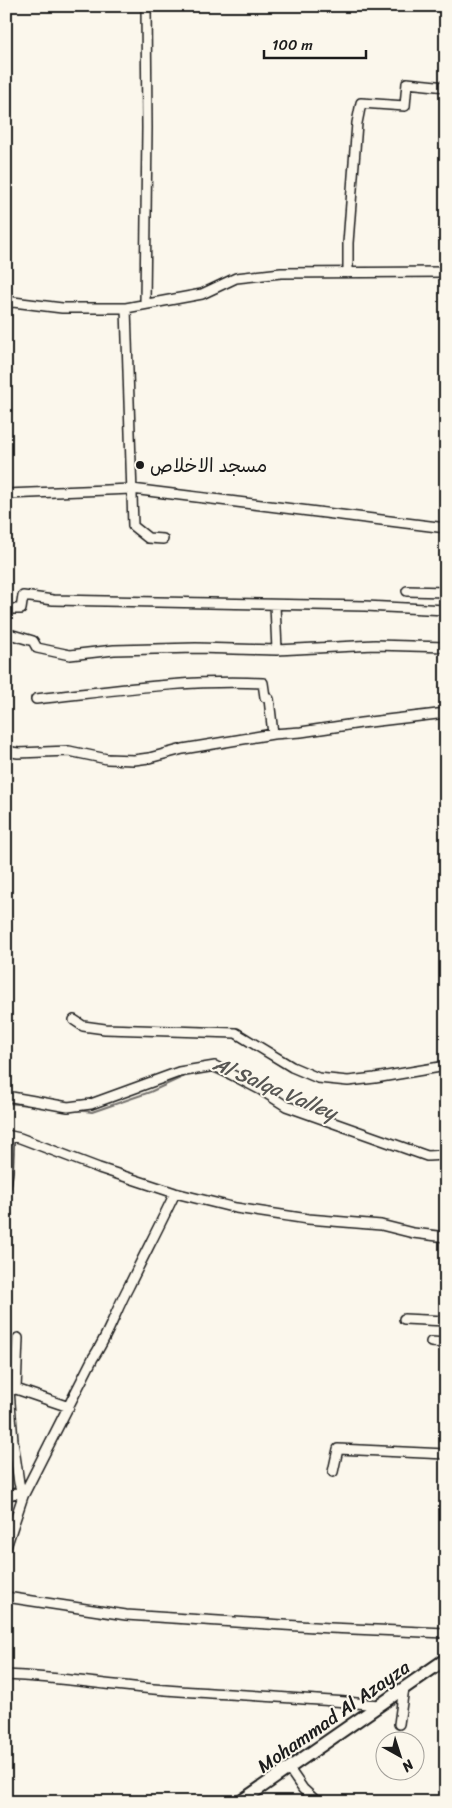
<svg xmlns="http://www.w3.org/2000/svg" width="452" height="1808" font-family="Sriracha,'Playpen Sans Arabic',sans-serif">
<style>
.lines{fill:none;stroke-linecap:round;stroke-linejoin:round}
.stream{stroke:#74726e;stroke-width:2}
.minor-casing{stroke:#1c1c1c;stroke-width:12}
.secondary-casing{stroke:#1c1c1c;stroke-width:15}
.minor{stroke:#fbf7ec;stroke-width:9}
.secondary{stroke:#fbf7ec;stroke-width:11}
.poi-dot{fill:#1c1c1c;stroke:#fbf7ec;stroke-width:2}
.labels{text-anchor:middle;stroke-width:4;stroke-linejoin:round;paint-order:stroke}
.poi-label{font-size:19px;fill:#1c1c1c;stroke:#fbf7ec;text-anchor:start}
.street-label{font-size:19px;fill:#1c1c1c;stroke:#fbf7ec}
.water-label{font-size:20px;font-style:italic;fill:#575653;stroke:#fbf7ec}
</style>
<rect width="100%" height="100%" fill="#fbf7ec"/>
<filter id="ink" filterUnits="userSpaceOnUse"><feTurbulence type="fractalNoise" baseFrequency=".02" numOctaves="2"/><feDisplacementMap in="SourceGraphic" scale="10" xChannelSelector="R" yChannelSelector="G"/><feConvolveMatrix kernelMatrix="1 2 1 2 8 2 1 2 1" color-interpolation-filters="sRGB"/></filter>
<g filter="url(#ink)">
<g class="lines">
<path class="stream" d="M211 1071 236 1082
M6 1103 41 1106
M76 1110 92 1112 150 1092 187 1075
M300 1115 345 1132"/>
<g class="minor-casing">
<path id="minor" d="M348 273V243L357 123 361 103 405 106 407 83 446 87
M6 304 13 302 62 308H126L202 294 236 278 281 273 446 272
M145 304 147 128 146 6
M126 308 133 526 148 538 163 539
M6 494 132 489 446 528
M407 591 446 592
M275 605 277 650
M6 609H21L23 596 53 600 365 606 446 610
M6 633 33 641 37 648 70 655 114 650 196 648 277 650 375 645 446 647
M36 699C111 691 187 679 263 683L265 697 269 699 273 734
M6 751 18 753 69 751 107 759 134 760 149 758 183 749 273 734 301 732 361 723 446 713
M74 1020 83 1026 105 1029 236 1033 292 1067 318 1078 348 1081 375 1078 446 1066
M6 1096 68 1107 91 1104 179 1072 215 1066 261 1090 286 1106 427 1156 446 1155
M6 1135 20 1138 99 1168 175 1193 236 1208 308 1219 381 1225 413 1233 446 1237
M6 1186 8 1171 9 1136
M404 1319 446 1321
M431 1342 446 1343
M16 1389 18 1338
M9 1390 13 1441 19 1483 23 1496
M6 1391 16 1389 69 1407
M333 1472 338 1449 446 1454
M6 1496 16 1493 23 1496
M6 1547 23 1496 93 1358C108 1336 116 1310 129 1286 144 1255 160 1225 175 1193
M6 1597 126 1615 330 1628 446 1633
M6 1675C60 1677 112 1686 166 1690 237 1695 308 1698 379 1705
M399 1724 404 1688
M287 1771 292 1773 303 1789 317 1802"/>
</g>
<g class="secondary-casing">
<path id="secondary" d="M240 1802 446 1659"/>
</g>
<use href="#minor" class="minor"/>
<use href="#secondary" class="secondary"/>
</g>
</g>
<circle class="poi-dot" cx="140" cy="465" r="5"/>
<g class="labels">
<g class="poi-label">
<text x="150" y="472">مسجد الاخلاص</text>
</g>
<g class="street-label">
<text transform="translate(333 1716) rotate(-35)" y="7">Mohammad Al Azayza</text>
</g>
<g class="water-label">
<text transform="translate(275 1088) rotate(23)" y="7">Al Salqa Valley</text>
</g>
</g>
<rect width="452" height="1808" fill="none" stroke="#fbf7ec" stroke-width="25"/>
<rect x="12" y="12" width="427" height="1783" fill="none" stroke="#1c1c1c" stroke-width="2" filter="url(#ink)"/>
<g transform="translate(400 1756) rotate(141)"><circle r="24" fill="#fbf7ec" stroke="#a29f99"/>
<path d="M0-4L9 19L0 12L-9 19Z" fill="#1c1c1c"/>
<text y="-8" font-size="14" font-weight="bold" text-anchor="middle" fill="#1c1c1c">N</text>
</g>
<path d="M264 50v8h102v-8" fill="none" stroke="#1c1c1c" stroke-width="2.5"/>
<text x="272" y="50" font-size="15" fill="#1c1c1c" stroke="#fbf7ec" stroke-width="4" paint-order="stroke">100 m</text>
</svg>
